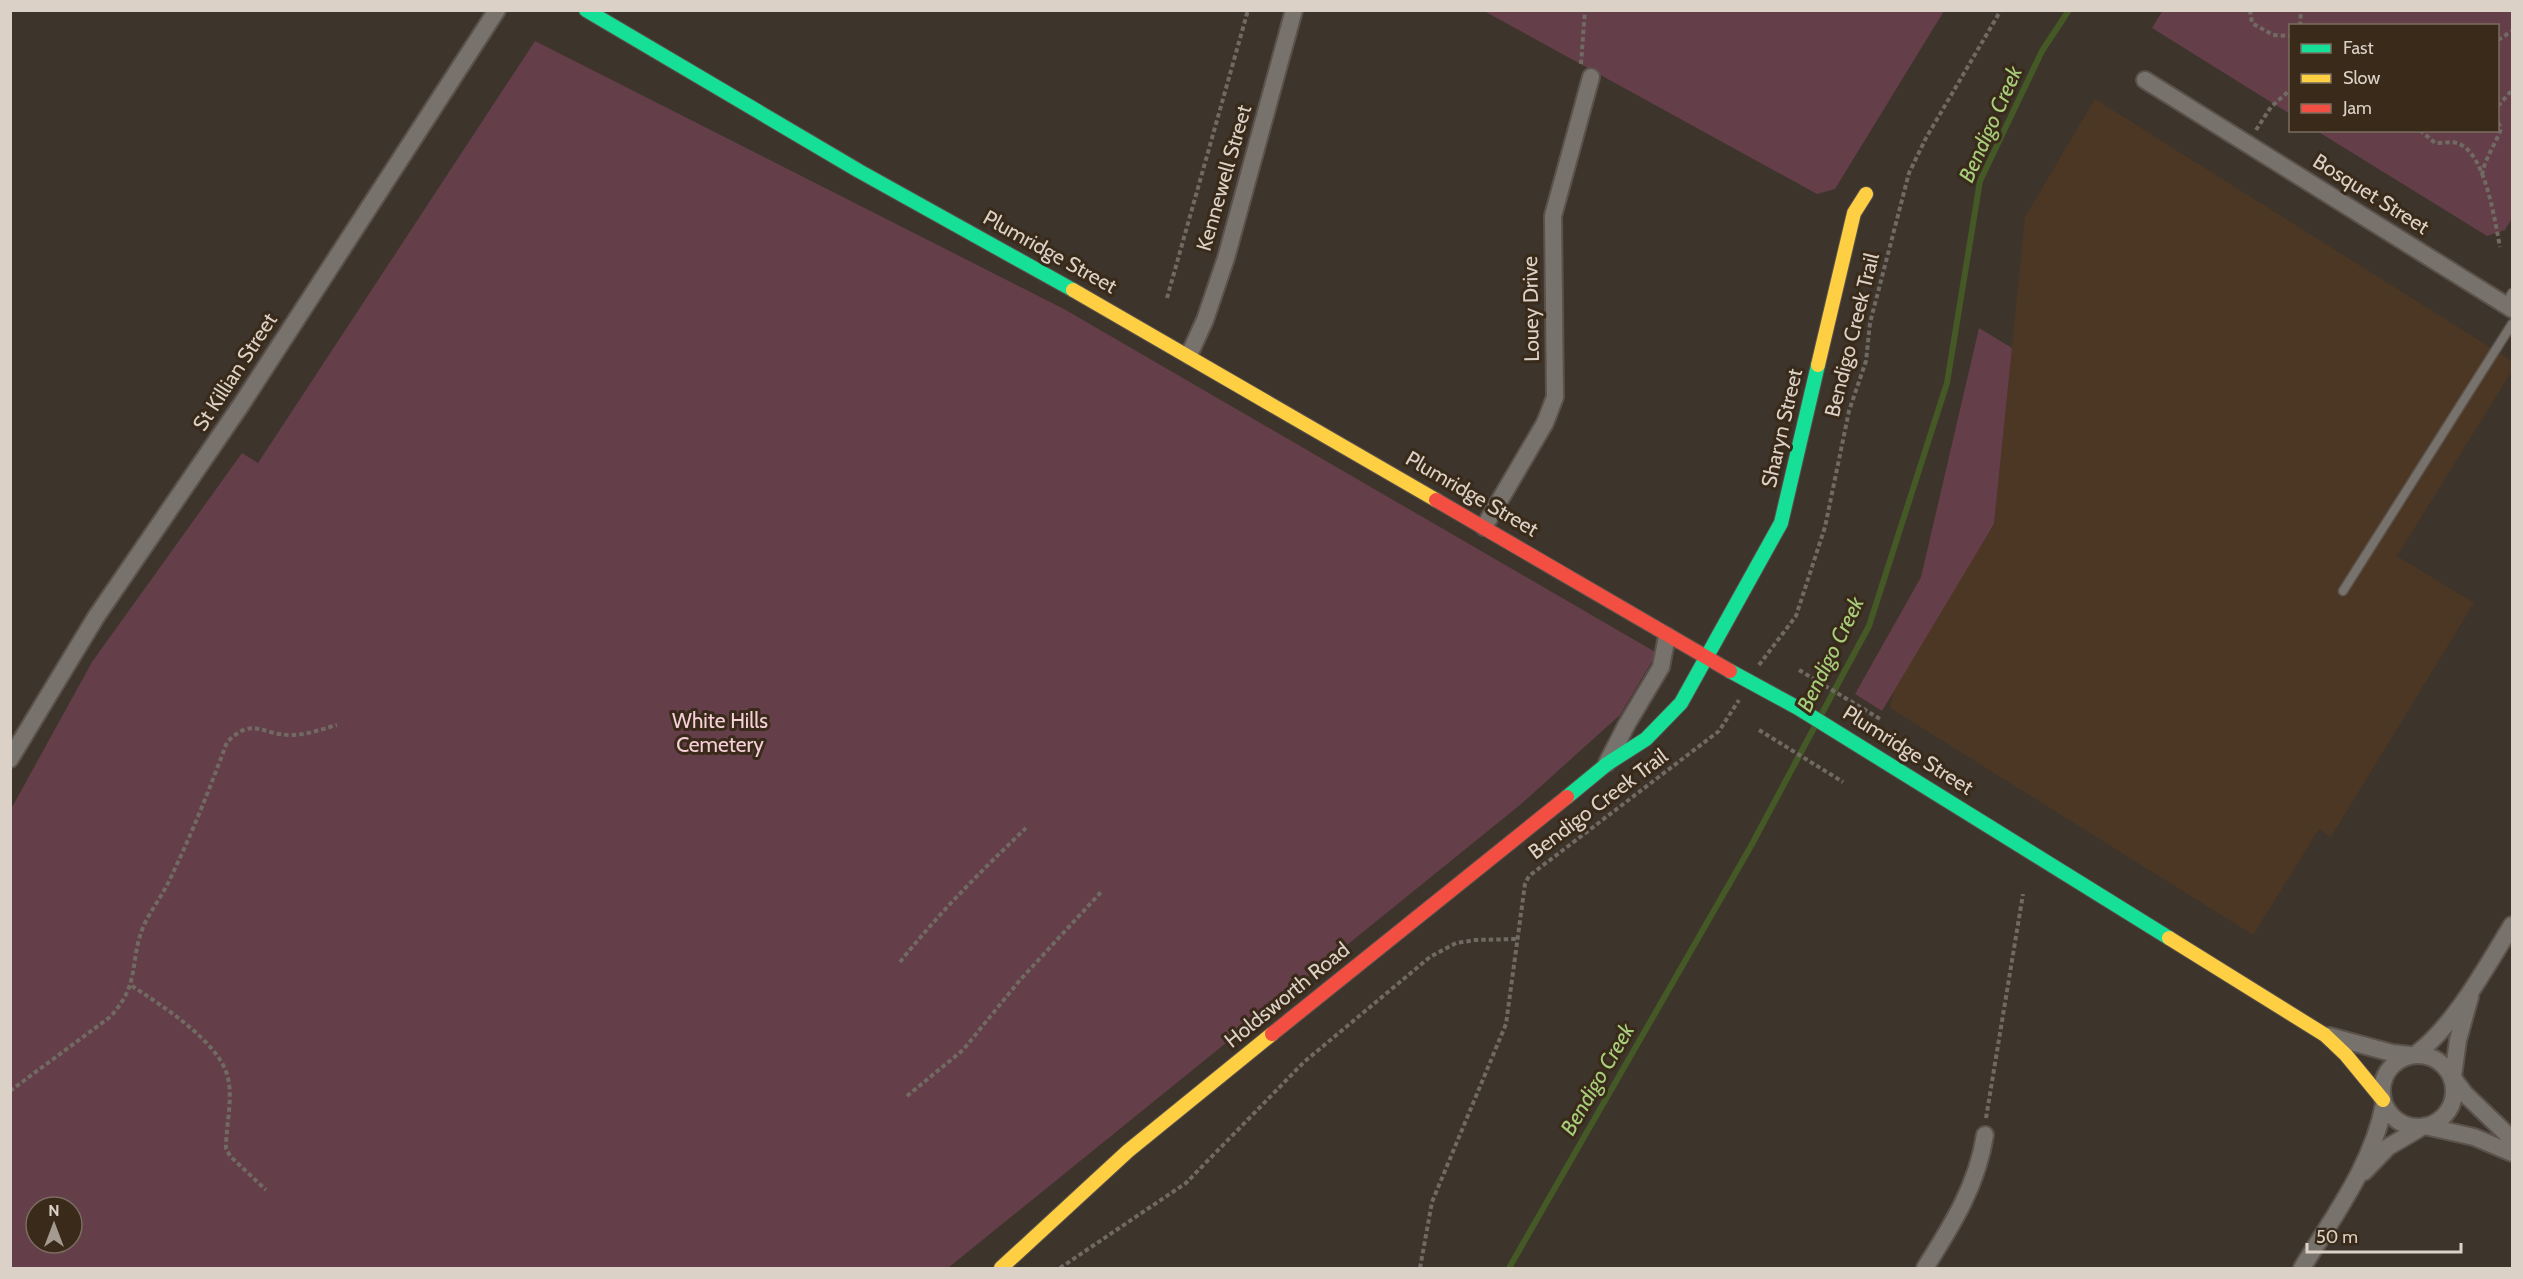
<svg xmlns="http://www.w3.org/2000/svg" width="2523" height="1279" font-family="Cabin,sans-serif">
<style>
.built{fill:#4b3724}
.green{fill:#643e48;fill-rule:evenodd}
.lines{fill:none;stroke-linecap:round;stroke-linejoin:round}
.stream{stroke:#445926;stroke-width:6}
.lane-casing{stroke:#5a524b;stroke-width:11}
.street-casing{stroke:#5a524b;stroke-width:20}
.fast-casing{stroke:#5a524b;stroke-width:16}
.slow-casing{stroke:#5a524b;stroke-width:16}
.jam-casing{stroke:#5a524b;stroke-width:16}
.path{stroke:#716a63;stroke-width:4;stroke-dasharray:4.5 3;stroke-linecap:butt}
.lane{stroke:#78726c;stroke-width:8}
.street{stroke:#78726c;stroke-width:16}
.fast{stroke:#16e098;stroke-width:14}
.slow{stroke:#ffcf43;stroke-width:14}
.jam{stroke:#f24e42;stroke-width:14}
.labels{text-anchor:middle;stroke-width:6;stroke-linejoin:round;paint-order:stroke}
.street-label{font-size:21px;fill:#dbd1c7;stroke:#392a1a}
.park-label{font-size:21px;fill:#f7cfd9;stroke:#392a1a}
.water-label{font-size:22px;font-style:italic;fill:#a8ce7b;stroke:#392a1a}
</style>
<rect width="100%" height="100%" fill="#3d342b"/>
<path class="built" d="M2095 99 2512 361V371L2397 556 2474 603 2331 837 2319 829 2253 935 1890 708 1897 672 1994 525 2025 217Z"/>
<path class="green" d="M2163 10 2512 11V218L2505 230 2487 236 2317 131 2498 130V26H2290V114L2152 28Z
M1484 11H1944L1835 189 1817 194Z
M535 41 1064 309 1657 653 1620 715 1520 805 948 1268H11V809L92 662 242 453 258 463ZM36 1207H72V1243H36Z
M1979 328 2012 348 1994 524 1882 711 1855 694 1921 577Z"/>
<g class="lines">
<path class="stream" d="M1820 717 1869 626 1947 383 1980 181 2042 51 2069 10
M1509 1268 1751 846 1815 726"/>
<g class="lane-casing">
<path id="lane" d="M2506 304 2512 293
M2343 591 2512 324"/>
</g>
<g class="street-casing">
<path id="street" d="M2145 80 2512 309
M1189 355 1205 320 1226 258 1294 10
M1484 527 1545 423 1555 397 1553 216 1591 77
M10 759 96 617 241 405 497 10
M1607 763 1627 724 1661 667 1667 636
M2329 1036 2392 1053 2410 1055
M2416 1054C2454 1026 2487 966 2512 925
M2382 1091a36 36 0 1 1 72 0a36 36 0 1 1-72 0Z
M2453 1076 2458 1040 2470 997
M2453 1078 2465 1094 2512 1139
M2425 1126 2474 1137 2512 1153
M2364 1172 2388 1147 2422 1127
M1925 1268C1952 1225 1977 1186 1985 1135
M2302 1268C2333 1217 2373 1164 2384 1104"/>
</g>
<g class="fast-casing">
<path id="fast" d="M586 10 859 171 1073 290
M1730 671 1798 708 2169 938
M1567 797 1607 764 1646 739 1681 703 1781 523 1818 365"/>
</g>
<g class="slow-casing">
<path id="slow" d="M1073 290 1436 500
M1818 365 1854 213 1866 194
M2169 938 2325 1035 2346 1055 2383 1100
M1001 1268 1128 1151 1272 1034"/>
</g>
<g class="jam-casing">
<path id="jam" d="M1436 500 1730 671
M1272 1034 1567 797"/>
</g>
<path class="path" d="M2250 10 2252 23 2273 35 2290 36
M2300 26 2301 10
M2498 40 2512 31
M1581 64 1585 10
M2498 106 2512 90
M2256 130 2271 107 2290 90
M2420 130 2435 143C2445 143 2455 140 2463 146 2486 160 2495 222 2500 247
M2482 175C2485 158 2495 145 2501 129L2498 122
M1167 298 1248 10
M1759 665 1796 616 1825 527 1849 411 1866 361 1870 323 1909 173 1926 138 2001 10
M1799 670 1880 719
M1759 730 1843 782
M900 962C939 913 981 871 1026 828
M132 986C161 1005 220 1042 228 1078 233 1099 226 1125 226 1148L230 1156 266 1190
M10 1091 110 1017C142 982 128 963 144 925 151 910 162 896 169 881 191 836 210 788 227 742 253 716 262 735 291 735 307 735 322 729 337 725
M907 1096 963 1050 1020 980 1102 891
M1986 1118 2023 894
M1060 1268 1186 1183 1304 1062 1430 957 1456 943 1476 940 1516 939
M1420 1268 1432 1202 1506 1024 1525 884 1529 876 1719 731 1739 700"/>
<use href="#lane" class="lane"/>
<use href="#street" class="street"/>
<use href="#fast" class="fast"/>
<use href="#slow" class="slow"/>
<use href="#jam" class="jam"/>
</g>
<g class="labels">
<g class="street-label">
<text transform="translate(1224 178) rotate(-74)" y="7">Kennewell Street</text>
<text transform="translate(2371 194) rotate(32)" y="7">Bosquet Street</text>
<text transform="translate(1050 252) rotate(29)" y="7">Plumridge Street</text>
<text transform="translate(1531 309) rotate(-91)" y="7">Louey Drive</text>
<text transform="translate(1852 335) rotate(-76)" y="7">Bendigo Creek Trail</text>
<text transform="translate(235 372) rotate(-57)" y="7">St Killian Street</text>
<text transform="translate(1782 428) rotate(-77)" y="7">Sharyn Street</text>
<text transform="translate(1472 494) rotate(30)" y="7">Plumridge Street</text>
<text transform="translate(1908 750) rotate(32)" y="7">Plumridge Street</text>
<text transform="translate(1598 804) rotate(-37)" y="7">Bendigo Creek Trail</text>
<text transform="translate(1287 995) rotate(-39)" y="7">Holdsworth Road</text>
</g>
<g class="park-label">
<text x="720" y="728">White Hills<tspan x="720" dy="24">Cemetery</tspan></text>
</g>
<g class="water-label">
<text transform="translate(1990 124) rotate(-66)" y="8">Bendigo Creek</text>
<text transform="translate(1830 654) rotate(-64)" y="8">Bendigo Creek</text>
<text transform="translate(1597 1079) rotate(-60)" y="8">Bendigo Creek</text>
</g>
</g>
<rect width="2523" height="1279" fill="none" stroke="#dbd1c7" stroke-width="24"/>
<rect x="2289" y="24" width="210" height="108" fill="#392a1a" stroke="#7a6d5f" stroke-width="1.5"/>
<rect x="2301" y="44" width="30" height="9" fill="#16e098" stroke="#7a6d5f" stroke-width="1.5"/>
<text x="2343" y="54" font-size="18" fill="#dbd1c7">Fast</text>
<rect x="2301" y="74" width="30" height="9" fill="#ffcf43" stroke="#7a6d5f" stroke-width="1.5"/>
<text x="2343" y="84" font-size="18" fill="#dbd1c7">Slow</text>
<rect x="2301" y="104" width="30" height="9" fill="#f24e42" stroke="#7a6d5f" stroke-width="1.5"/>
<text x="2343" y="114" font-size="18" fill="#dbd1c7">Jam</text>
<g transform="translate(54 1225)"><circle r="28" fill="#392a1a" stroke="#7a6d5f" stroke-width="1.5"/>
<path d="M0-4.5L10 22L0 15L-10 22Z" fill="#a49a90"/>
<text y="-9" font-size="16" font-weight="bold" text-anchor="middle" fill="#dbd1c7">N</text>
</g>
<path d="M2307 1243v9h154v-9" fill="none" stroke="#dbd1c7" stroke-width="3"/>
<text x="2316" y="1243" font-size="18" fill="#dbd1c7" stroke="#392a1a" stroke-width="4.5" paint-order="stroke">50 m</text>
</svg>
